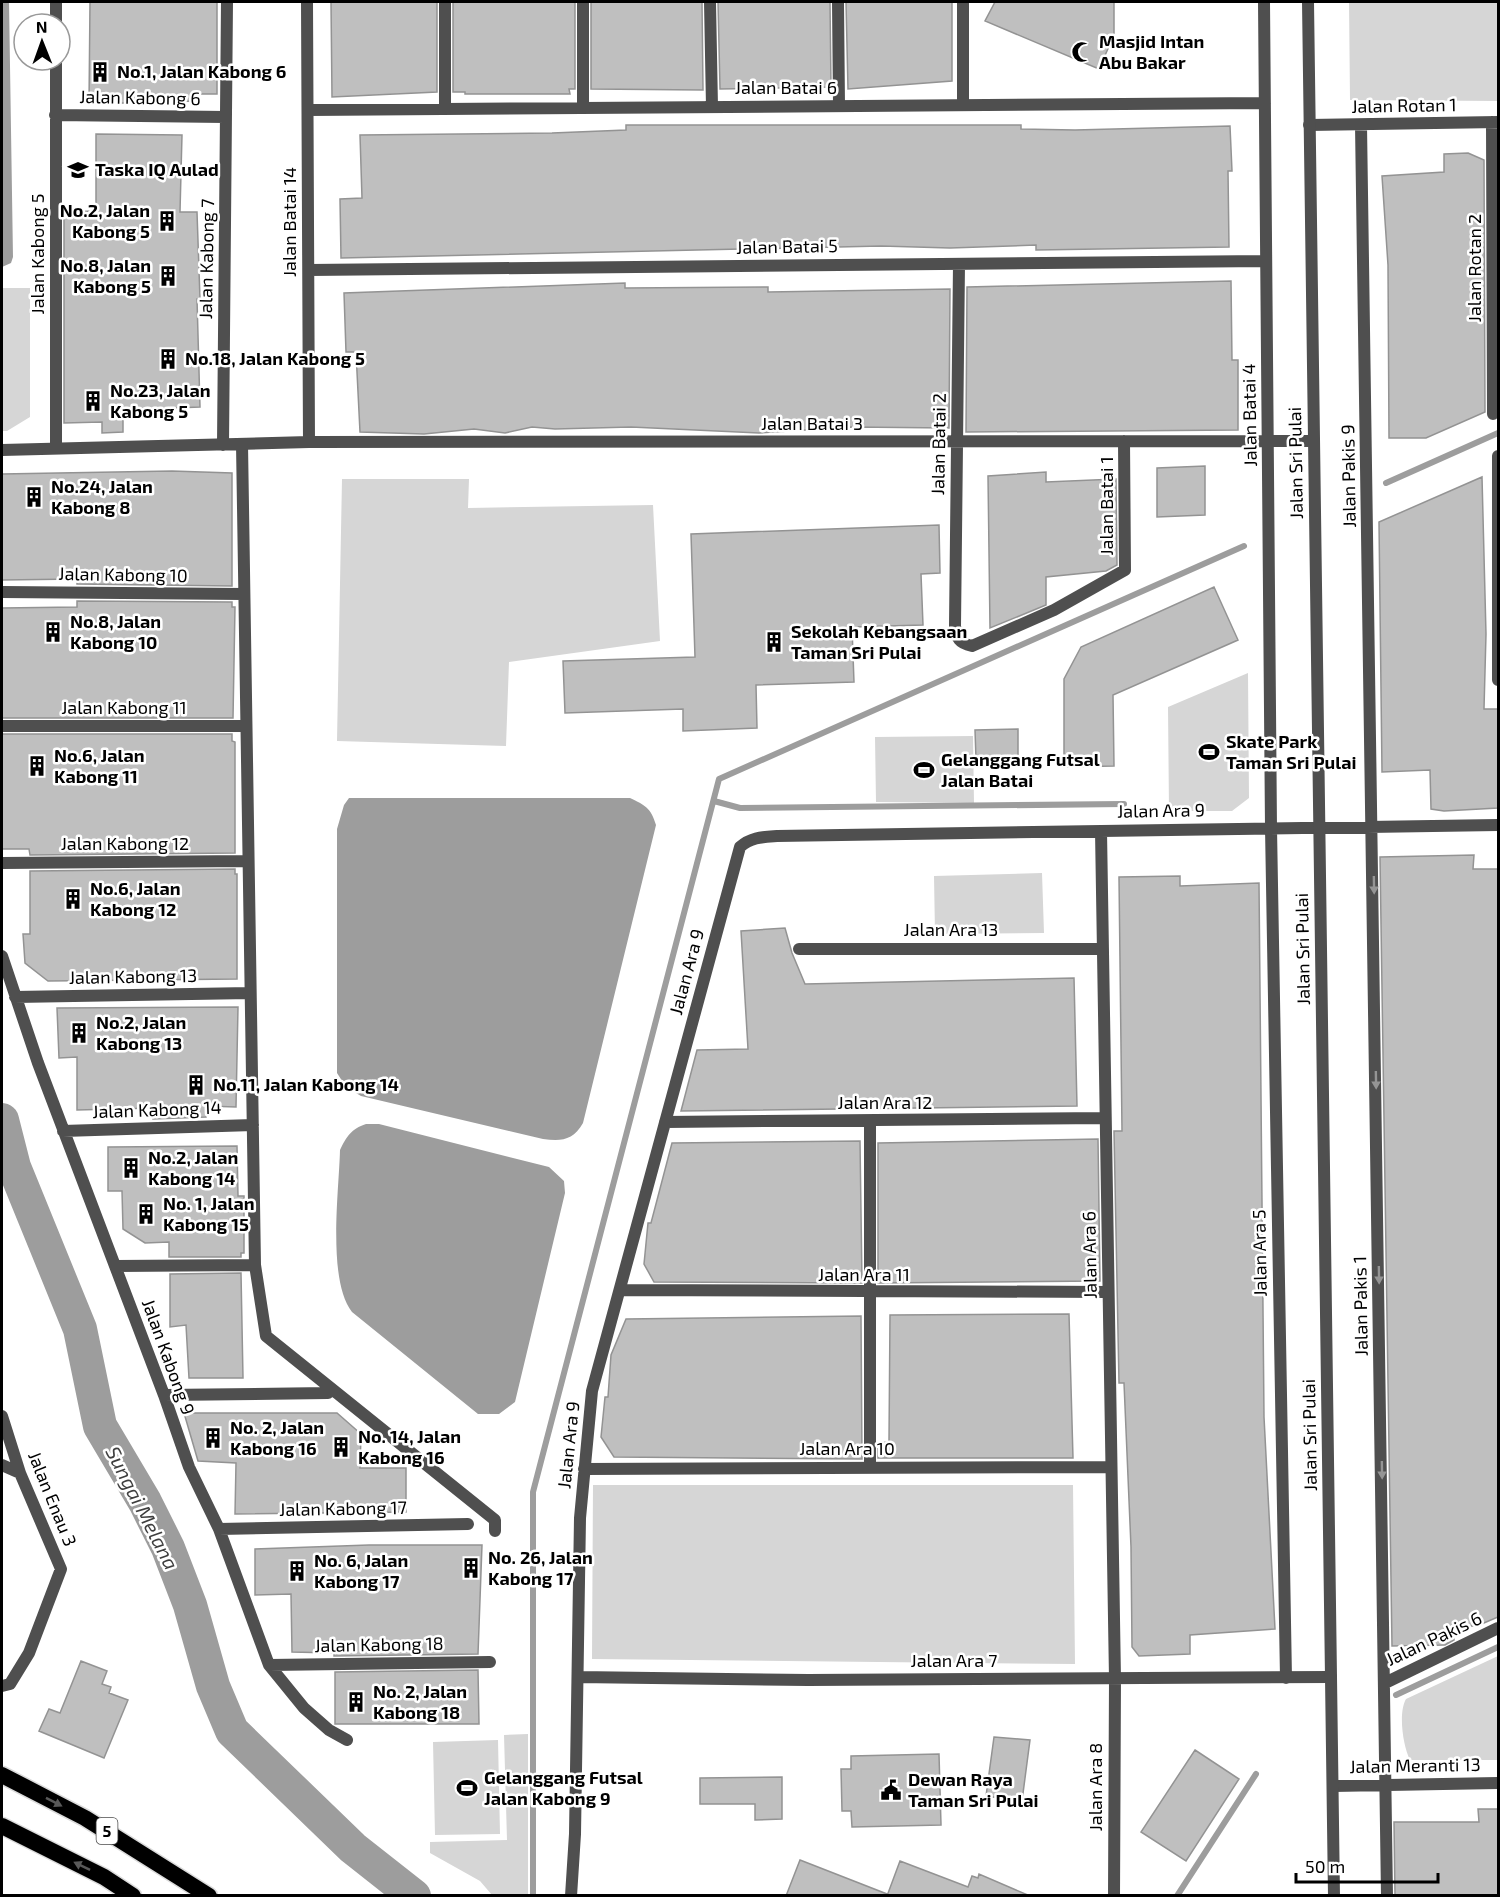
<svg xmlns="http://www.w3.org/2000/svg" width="1500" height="1897" font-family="'Exo 2',sans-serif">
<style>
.green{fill:#d6d6d6}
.water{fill:#9d9d9d}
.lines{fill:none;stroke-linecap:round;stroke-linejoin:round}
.stream{stroke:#9d9d9d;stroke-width:6}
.river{stroke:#9d9d9d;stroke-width:34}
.building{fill:#bfbfbf;stroke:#939393;stroke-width:1.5}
.trunk-casing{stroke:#dbdbdb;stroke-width:19}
.minor{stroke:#4f4f4f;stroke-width:12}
.tertiary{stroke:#4f4f4f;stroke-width:12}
.trunk{stroke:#000;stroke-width:16}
.oneway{fill:#959595}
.oneway2{fill:#595959}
.labels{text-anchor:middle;stroke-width:5;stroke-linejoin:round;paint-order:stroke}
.shield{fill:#fff;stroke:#4c4c4c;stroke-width:1.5}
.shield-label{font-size:16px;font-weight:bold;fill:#000}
.poi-label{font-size:18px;font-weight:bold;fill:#000;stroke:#fff;text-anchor:start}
.street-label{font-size:18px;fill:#000;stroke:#fff}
.water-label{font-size:20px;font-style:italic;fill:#3e3e3e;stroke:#fff}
</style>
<rect width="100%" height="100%" fill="#fff"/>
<path class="green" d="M1349 2H1498V101L1350 100Z
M2 288H30V417L7 431H2Z
M342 479H469L468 508 653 505 660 641 509 662 506 746 337 741Z
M1248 673 1249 798 1232 811H1169L1168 707Z
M973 736 974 803 876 802 875 737Z
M1042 873 1044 933 935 934 934 876Z
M593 1485H1073L1075 1664 592 1659Z
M1498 1656V1760H1410C1403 1746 1398 1713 1406 1699Z
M528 1734V1895H492L480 1881 430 1853V1842L507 1840 504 1735Z
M498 1740 500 1834 435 1835 433 1742Z"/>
<path class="water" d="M2 2H9L13 257 11 263 2 267Z
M349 798H630C645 805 651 808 656 825L583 1123C573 1141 561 1141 543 1139L361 1096 346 1087 337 1073V829L344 805Z
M366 1124H379L549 1167 564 1181 565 1193 515 1402 499 1414H478L352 1312C327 1280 339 1191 340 1150 347 1136 351 1129 366 1124Z"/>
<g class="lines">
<path class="stream" d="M1386 483 1498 433
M714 801 740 808 1124 804
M1396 1695 1498 1647
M533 1896V1492L719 779 1244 546
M1177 1896 1256 1774"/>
<path class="river" d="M2 1120 14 1167 80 1329 100 1426 145 1502 168 1548 190 1605 213 1686 232 1731 353 1848 414 1896"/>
</g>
<path class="building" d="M90 2H217V94H195V101L89 104Z
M331 2H437V92L332 97Z
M453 2H575V89H569L570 94H465V92H453Z
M591 2H702L703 90 591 89Z
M718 2H830L831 87 720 89Z
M846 2H952V81L848 89Z
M995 2H1114V35L1099 69 985 21Z
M626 125H1021V129L1075 130 1230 126 1232 171H1228L1229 247 1036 250V245L950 248 881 246 341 258 340 199 362 198 360 135 552 133 626 130Z
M96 134 182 135 180 212H197L200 299H197L200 407 123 410V432L102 433V422L64 423V212L96 211Z
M1468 153 1484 160 1485 412 1426 438H1389L1388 265 1382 176 1444 172V154Z
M1231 281 1232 360H1238V430L966 432 967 287Z
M625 283V288L768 287V292L950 289 949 428 852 427 759 433 631 427 555 429 532 427 505 433 474 429 424 434 360 432 356 352H346L344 293Z
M1205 466V515L1157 517V468Z
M172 471 232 473V586L77 584V579L2 580V474Z
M1046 472V482L1116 479 1117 565 1106 571 1046 577V605L990 628 988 476Z
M1482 477 1486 634 1484 709H1498V808L1444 811 1431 809 1430 770 1382 772 1379 522Z
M939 525 940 573 921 574 923 625 852 627 854 682 756 685 757 728 683 731V709L565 713 563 661 695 657 691 534Z
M1214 587 1238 640 1113 695 1114 766 1064 767V679L1081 647Z
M77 601 232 602V607H235L233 718H2V608L77 607Z
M1018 729V758L976 759 975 730Z
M2 734H232V741L235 742V853L30 855 29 849H2Z
M1474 855 1473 869H1498V1617L1477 1626H1454V1640L1445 1645 1392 1646 1380 857Z
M235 869V874H237V979L48 981 25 963 23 934H30V871Z
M1180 876V886L1259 883 1264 1417 1275 1629 1190 1635V1654L1139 1656 1132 1647 1131 1547 1124 1383H1119L1114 1131H1122L1119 877Z
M785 928 792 953 805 984 1074 978 1077 1106 681 1111 697 1050 748 1049 741 931Z
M238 1007 236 1107 206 1106V1117L153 1119V1108L77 1110V1057L59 1058 57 1008Z
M1098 1139 1100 1281 878 1283V1143Z
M860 1141 862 1283 654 1282 644 1264 648 1223H651L672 1143Z
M237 1146 238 1196H244V1253H241V1257H169V1242L145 1243 123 1229 122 1191H108V1147Z
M241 1273 243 1378H189L186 1325 170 1327V1274Z
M1069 1314 1073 1458H878V1443L889 1442 890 1315Z
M861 1316 862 1459 614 1457 601 1437 605 1397H608L611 1355 626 1319Z
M184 1413H337L361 1434 360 1468H406V1512L235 1514 236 1463 198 1461Z
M369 1545H482L478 1654 334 1656V1653L292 1652 291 1594 255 1595V1549Z
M81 1661 107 1671 102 1684 111 1687 109 1693 128 1700 104 1758 39 1731 49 1709 60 1713Z
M478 1670 479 1724H335V1672Z
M994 1737 1030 1740 1022 1801 986 1796Z
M1195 1750 1239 1779 1186 1861 1141 1832Z
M939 1754 941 1825 852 1827 851 1811H842L841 1769H851V1756Z
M782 1777V1819L755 1820V1804H700V1778Z
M1478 1809H1498V1896H1395L1394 1822H1479Z
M800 1860 887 1894 886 1896H786Z
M900 1861 968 1887 972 1876 978 1878 979 1874 1030 1896H887Z"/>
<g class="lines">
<g class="trunk-casing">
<path id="trunk" d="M2 1775 85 1818 209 1896
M2 1826 104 1877 133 1896"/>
</g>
<path class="minor" d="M307 2 309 442
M583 2V108
M710 2 712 107
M838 2 839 106
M1264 2 1271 828 1286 1678
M56 24V2
M56 60V448
M963 105V2
M445 109V2
M308 110 1265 103
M55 115 225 117
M1492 122 1493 414
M1309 125 1498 122
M1361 125 1387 1896
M959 264 955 626C957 639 959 643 972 646L1054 610 1125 570 1124 441
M309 270 1266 261
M242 444 255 1265 266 1336 495 1520V1531
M223 445 227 2
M2 450 309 442 1314 441
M1498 456V680
M2 592 244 594
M2 726H246
M1101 831 1115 1679 1114 1896
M2 863 248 861
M799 949H1103
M2 956 38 1063 164 1395 189 1467 219 1529 269 1665 304 1708 329 1730 347 1740
M15 997 250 993
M870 1121V1467
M665 1122 1105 1118
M63 1131 253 1125
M116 1266 255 1265
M620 1290 1108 1292
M164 1395 328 1393
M2 1416 20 1473 61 1569 29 1653 10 1684 2 1686
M2 1465 20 1473
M584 1469 1111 1467
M219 1529 468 1524
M269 1665 490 1662
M578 1677 808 1680 1331 1677
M1385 1683 1498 1628
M1333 1786 1498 1783
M571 1896 575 1834 580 1518 592 1391 740 847C751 837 763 837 777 836L1498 825"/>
<path class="tertiary" d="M1308 2 1334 1896"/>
<use href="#trunk" class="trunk"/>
</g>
<defs><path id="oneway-solid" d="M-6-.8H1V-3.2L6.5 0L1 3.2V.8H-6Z" transform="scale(1.5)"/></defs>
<g class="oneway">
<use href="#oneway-solid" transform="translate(1374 885) rotate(89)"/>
<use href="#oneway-solid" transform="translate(1376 1080) rotate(89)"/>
<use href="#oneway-solid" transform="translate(1379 1275) rotate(89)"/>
<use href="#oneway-solid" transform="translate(1382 1470) rotate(89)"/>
</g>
<g class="oneway2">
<use href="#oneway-solid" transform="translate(54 1802) rotate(27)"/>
<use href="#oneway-solid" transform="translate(82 1866) rotate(-154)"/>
</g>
<defs>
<g id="mosque-bare" transform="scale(1.62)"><path d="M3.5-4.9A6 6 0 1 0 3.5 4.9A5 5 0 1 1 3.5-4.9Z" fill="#000" stroke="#fff" stroke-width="2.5" paint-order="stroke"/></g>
<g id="building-bare" transform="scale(1.62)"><path d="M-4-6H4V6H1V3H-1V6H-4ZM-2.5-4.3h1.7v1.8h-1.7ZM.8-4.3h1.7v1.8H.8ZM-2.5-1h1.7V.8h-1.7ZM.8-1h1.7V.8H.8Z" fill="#000" stroke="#fff" stroke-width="2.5" paint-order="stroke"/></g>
<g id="school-bare" transform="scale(1.62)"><path d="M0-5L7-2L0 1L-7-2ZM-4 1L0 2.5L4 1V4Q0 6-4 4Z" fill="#000" stroke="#fff" stroke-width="2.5" paint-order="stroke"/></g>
<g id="stadium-bare" transform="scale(1.62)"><path d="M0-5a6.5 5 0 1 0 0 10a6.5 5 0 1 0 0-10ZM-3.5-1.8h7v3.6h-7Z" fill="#000" stroke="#fff" stroke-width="2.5" paint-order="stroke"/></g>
<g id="civic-bare" transform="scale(1.62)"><path d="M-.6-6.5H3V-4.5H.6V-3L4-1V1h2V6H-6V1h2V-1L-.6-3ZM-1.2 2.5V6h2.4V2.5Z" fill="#000" stroke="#fff" stroke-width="2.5" paint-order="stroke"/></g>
</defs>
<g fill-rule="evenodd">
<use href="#mosque-bare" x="1082" y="52"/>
<use href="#building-bare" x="100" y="72"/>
<use href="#school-bare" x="78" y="170"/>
<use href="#building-bare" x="167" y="221"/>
<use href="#building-bare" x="168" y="276"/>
<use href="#building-bare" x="168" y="359"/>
<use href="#building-bare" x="93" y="401"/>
<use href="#building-bare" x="34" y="497"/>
<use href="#building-bare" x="53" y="632"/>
<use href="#building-bare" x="774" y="642"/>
<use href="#stadium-bare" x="1209" y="752"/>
<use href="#building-bare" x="37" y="766"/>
<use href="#stadium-bare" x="924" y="770"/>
<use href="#building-bare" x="73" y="899"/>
<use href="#building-bare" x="79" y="1033"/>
<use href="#building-bare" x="196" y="1085"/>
<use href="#building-bare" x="131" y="1168"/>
<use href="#building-bare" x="146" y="1214"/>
<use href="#building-bare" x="213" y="1438"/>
<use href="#building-bare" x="341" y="1447"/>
<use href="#building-bare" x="471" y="1568"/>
<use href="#building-bare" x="297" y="1571"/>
<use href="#building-bare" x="356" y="1702"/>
<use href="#stadium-bare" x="467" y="1788"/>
<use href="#civic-bare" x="891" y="1790"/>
</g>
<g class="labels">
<rect class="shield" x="96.5" y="1818" width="21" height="26" rx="4.5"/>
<g class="shield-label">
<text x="107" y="1837">5</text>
</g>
<g class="poi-label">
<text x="1099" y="48">Masjid Intan<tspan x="1099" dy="21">Abu Bakar</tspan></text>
<text x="117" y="78">No.1, Jalan Kabong 6</text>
<text x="95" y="176">Taska IQ Aulad</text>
<text x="150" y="217" text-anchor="end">No.2, Jalan<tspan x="150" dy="21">Kabong 5</tspan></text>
<text x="151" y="272" text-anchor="end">No.8, Jalan<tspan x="151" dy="21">Kabong 5</tspan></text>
<text x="185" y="365">No.18, Jalan Kabong 5</text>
<text x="110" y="397">No.23, Jalan<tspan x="110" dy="21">Kabong 5</tspan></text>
<text x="51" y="493">No.24, Jalan<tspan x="51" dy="21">Kabong 8</tspan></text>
<text x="70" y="628">No.8, Jalan<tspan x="70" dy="21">Kabong 10</tspan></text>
<text x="791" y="638">Sekolah Kebangsaan<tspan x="791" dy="21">Taman Sri Pulai</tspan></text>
<text x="1226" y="748">Skate Park<tspan x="1226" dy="21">Taman Sri Pulai</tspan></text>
<text x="54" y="762">No.6, Jalan<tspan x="54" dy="21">Kabong 11</tspan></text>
<text x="941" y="766">Gelanggang Futsal<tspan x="941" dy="21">Jalan Batai</tspan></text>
<text x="90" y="895">No.6, Jalan<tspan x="90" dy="21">Kabong 12</tspan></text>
<text x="96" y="1029">No.2, Jalan<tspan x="96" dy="21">Kabong 13</tspan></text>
<text x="213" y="1091">No.11, Jalan Kabong 14</text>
<text x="148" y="1164">No.2, Jalan<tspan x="148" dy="21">Kabong 14</tspan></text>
<text x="163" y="1210">No. 1, Jalan<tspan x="163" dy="21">Kabong 15</tspan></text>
<text x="230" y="1434">No. 2, Jalan<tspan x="230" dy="21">Kabong 16</tspan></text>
<text x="358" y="1443">No. 14, Jalan<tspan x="358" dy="21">Kabong 16</tspan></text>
<text x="488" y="1564">No. 26, Jalan<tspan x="488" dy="21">Kabong 17</tspan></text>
<text x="314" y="1567">No. 6, Jalan<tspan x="314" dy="21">Kabong 17</tspan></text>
<text x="373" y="1698">No. 2, Jalan<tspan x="373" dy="21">Kabong 18</tspan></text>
<text x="484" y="1784">Gelanggang Futsal<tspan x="484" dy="21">Jalan Kabong 9</tspan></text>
<text x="908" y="1786">Dewan Raya<tspan x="908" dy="21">Taman Sri Pulai</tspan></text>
</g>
<g class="street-label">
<text x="786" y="94">Jalan Batai 6</text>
<text transform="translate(140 98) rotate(1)" y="6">Jalan Kabong 6</text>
<text transform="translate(1404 106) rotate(-1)" y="6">Jalan Rotan 1</text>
<text transform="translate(290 222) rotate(-90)" y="6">Jalan Batai 14</text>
<text transform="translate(787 247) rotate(-1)" y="6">Jalan Batai 5</text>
<text transform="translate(38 254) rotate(-90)" y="6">Jalan Kabong 5</text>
<text transform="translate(207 259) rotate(-89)" y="6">Jalan Kabong 7</text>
<text transform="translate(1475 268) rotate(-90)" y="6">Jalan Rotan 2</text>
<text transform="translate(1250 415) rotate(-91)" y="6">Jalan Batai 4</text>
<text x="812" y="430">Jalan Batai 3</text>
<text transform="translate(939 444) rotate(-89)" y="6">Jalan Batai 2</text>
<text transform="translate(1296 463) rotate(-91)" y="6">Jalan Sri Pulai</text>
<text transform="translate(1349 476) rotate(-91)" y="6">Jalan Pakis 9</text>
<text transform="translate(1107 506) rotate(-90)" y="6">Jalan Batai 1</text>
<text transform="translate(123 575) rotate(1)" y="6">Jalan Kabong 10</text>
<text x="124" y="714">Jalan Kabong 11</text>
<text transform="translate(1161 811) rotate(-1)" y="6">Jalan Ara 9</text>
<text x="125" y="850">Jalan Kabong 12</text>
<text x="951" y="936">Jalan Ara 13</text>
<text transform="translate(1303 949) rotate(-91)" y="6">Jalan Sri Pulai</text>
<text transform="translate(687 972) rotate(-75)" y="6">Jalan Ara 9</text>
<text transform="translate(133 977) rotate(-1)" y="6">Jalan Kabong 13</text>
<text x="885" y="1109">Jalan Ara 12</text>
<text transform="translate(157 1110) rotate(-2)" y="6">Jalan Kabong 14</text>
<text transform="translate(1260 1253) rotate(-91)" y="6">Jalan Ara 5</text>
<text transform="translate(1090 1255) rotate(-91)" y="6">Jalan Ara 6</text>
<text x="864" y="1281">Jalan Ara 11</text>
<text transform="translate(1361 1306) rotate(-91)" y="6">Jalan Pakis 1</text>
<text transform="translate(168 1357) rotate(70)" y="6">Jalan Kabong 9</text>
<text transform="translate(1310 1435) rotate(-91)" y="6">Jalan Sri Pulai</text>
<text transform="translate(569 1445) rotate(-84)" y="6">Jalan Ara 9</text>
<text x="847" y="1455">Jalan Ara 10</text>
<text transform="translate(52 1499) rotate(68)" y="6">Jalan Enau 3</text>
<text transform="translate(343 1509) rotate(-1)" y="6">Jalan Kabong 17</text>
<text transform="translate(1434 1639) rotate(-25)" y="6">Jalan Pakis 6</text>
<text transform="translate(379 1645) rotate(-1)" y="6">Jalan Kabong 18</text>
<text x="954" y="1667">Jalan Ara 7</text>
<text transform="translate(1415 1766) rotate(-1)" y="6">Jalan Meranti 13</text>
<text transform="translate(1096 1787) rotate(-90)" y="6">Jalan Ara 8</text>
</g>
<g class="water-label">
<text transform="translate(142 1508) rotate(63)" y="7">Sungai Melana</text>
</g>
</g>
<rect width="1500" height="1897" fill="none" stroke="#000000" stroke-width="6"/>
<g transform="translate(42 42) rotate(359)"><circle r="28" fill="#ffffff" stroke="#999999" stroke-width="1.5"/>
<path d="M0-4.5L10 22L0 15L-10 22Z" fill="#000000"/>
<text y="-9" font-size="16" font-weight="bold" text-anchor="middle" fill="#000000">N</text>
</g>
<path d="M1296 1873v9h142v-9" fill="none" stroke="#000000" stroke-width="3"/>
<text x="1305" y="1873" font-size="18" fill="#000000" stroke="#ffffff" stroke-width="4.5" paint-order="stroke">50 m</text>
</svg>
